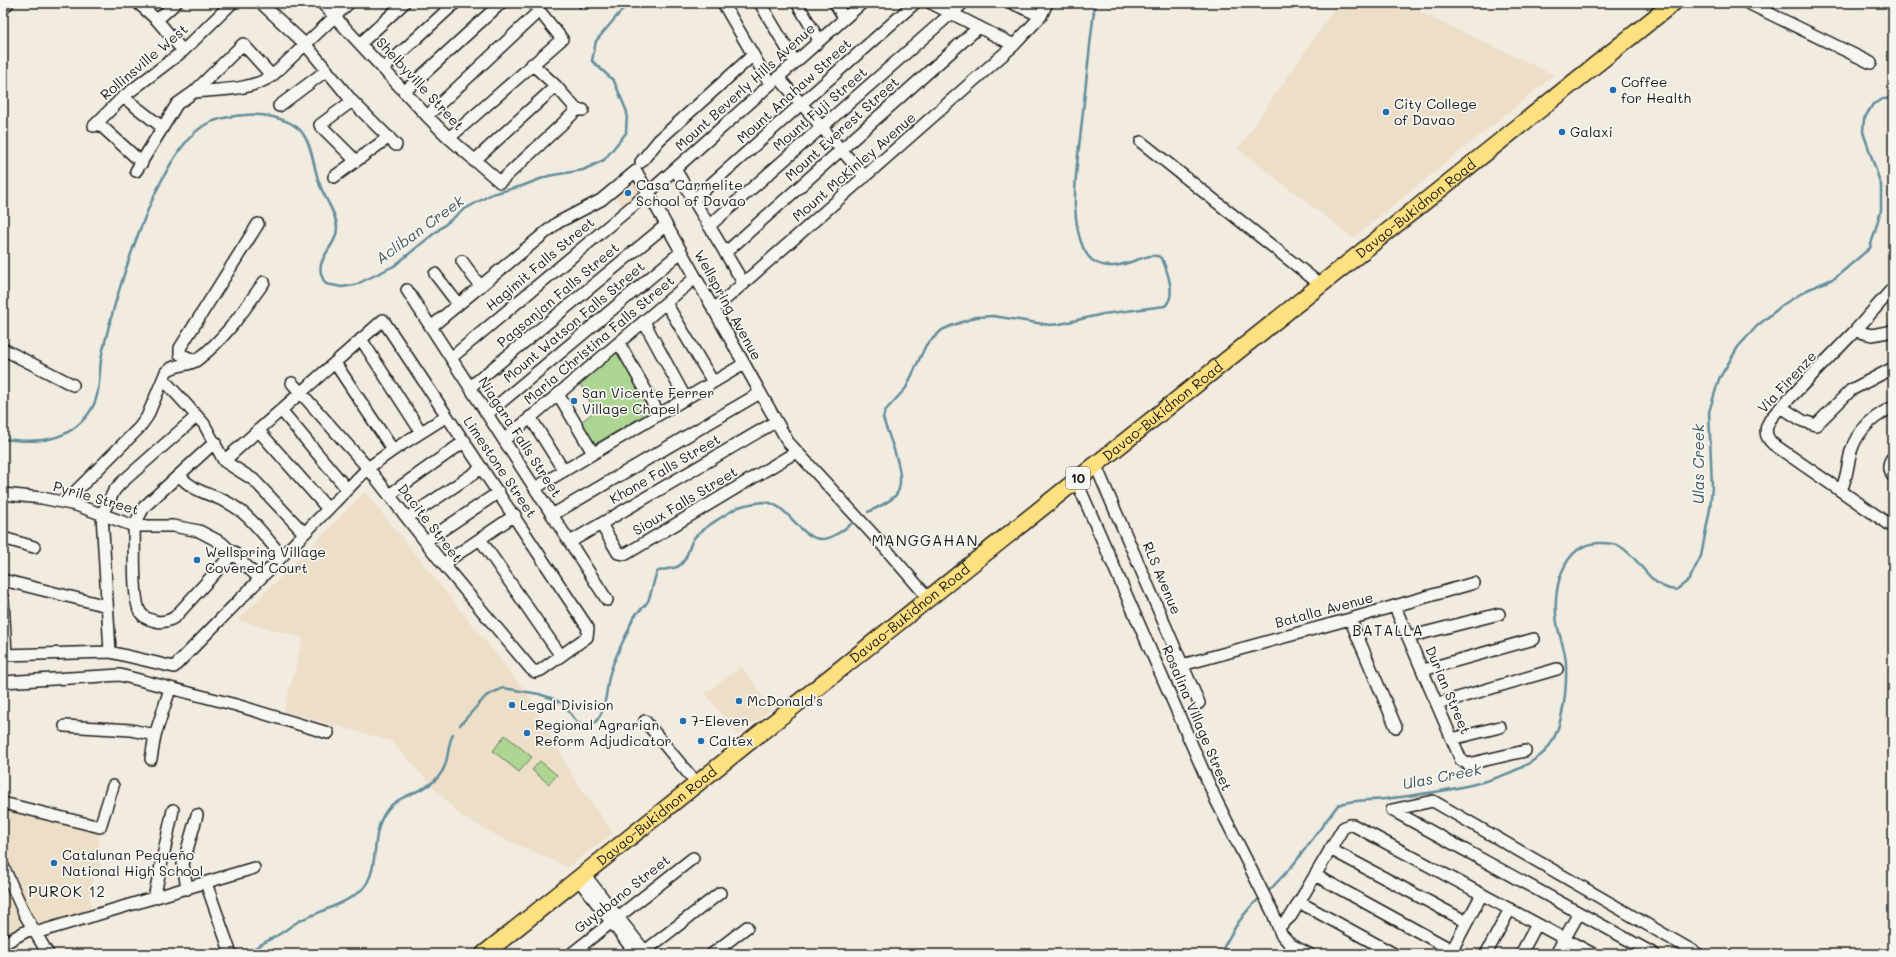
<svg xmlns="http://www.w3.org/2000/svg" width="1896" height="957" font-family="Mali,sans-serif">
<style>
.built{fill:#eddec8}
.green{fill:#add693;stroke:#647958}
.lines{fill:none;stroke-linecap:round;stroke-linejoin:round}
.stream{stroke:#628e9c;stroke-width:2.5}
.minor-casing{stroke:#1c1c1c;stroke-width:14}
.highway-casing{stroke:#1c1c1c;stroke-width:19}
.minor{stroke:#f6f6f2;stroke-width:11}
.highway{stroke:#fde080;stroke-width:16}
.poi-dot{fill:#1f6fb2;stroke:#f6f6f2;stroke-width:1.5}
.labels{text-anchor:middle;stroke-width:3.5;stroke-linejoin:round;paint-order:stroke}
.shield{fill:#f6f6f2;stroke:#5d5d5c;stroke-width:1}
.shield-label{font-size:13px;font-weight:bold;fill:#1c1c1c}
.street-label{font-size:14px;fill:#1c1c1c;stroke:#f6f6f2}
.poi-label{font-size:14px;fill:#1c1c1c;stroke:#f6f6f2;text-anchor:start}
.water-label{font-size:15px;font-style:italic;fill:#3f555c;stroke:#f6f6f2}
.neighbourhood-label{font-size:15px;letter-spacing:1px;fill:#1c1c1c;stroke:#f6f6f2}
</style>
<rect width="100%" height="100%" fill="#f2ebdf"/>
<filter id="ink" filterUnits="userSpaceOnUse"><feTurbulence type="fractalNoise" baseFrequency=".025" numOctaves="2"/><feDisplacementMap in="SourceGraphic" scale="8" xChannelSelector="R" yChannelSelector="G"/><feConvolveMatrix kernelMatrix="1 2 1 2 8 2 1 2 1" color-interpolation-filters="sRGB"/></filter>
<g filter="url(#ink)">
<path class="built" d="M1338 3H1401L1554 75 1353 238 1238 149Z
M634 179 643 191 623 206 614 195Z
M365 492 528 694 575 780 613 833 568 867 502 838 459 815 391 741 284 711 303 638 238 620Z
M742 667 772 709 738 735 705 693Z
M3 806 98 830 101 870 94 875 89 897 93 912 36 929 3 855Z
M3 882 24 928 3 939Z"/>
<path class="green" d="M618 350 653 410 593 445 581 422 595 411 580 384Z
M505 735 532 757 519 772 493 751Z
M540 761 557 775 549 784 532 770Z"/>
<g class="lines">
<path class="stream" d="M3 439C36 443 67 443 89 413 102 395 98 374 102 354 115 298 155 158 203 126 216 118 230 116 245 115 261 113 288 118 300 130 314 145 313 172 322 190 327 202 337 215 337 228 337 249 309 260 326 284L342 287 355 285 394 266 463 210 492 194 522 186 548 176 583 170 604 160 626 133 627 112 614 81 592 61 596 41 628 3
M868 512C877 508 888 503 895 496 910 480 888 436 883 418L885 411 906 388 926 345 942 330 951 326 976 317 993 316 1050 325 1060 324 1103 314 1165 306C1177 296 1167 271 1162 258 1148 248 1119 276 1095 262 1079 253 1076 223 1075 206 1074 178 1079 149 1082 121 1086 82 1090 42 1095 3
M460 725 486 696 503 688 539 694 554 699 563 704 577 722 588 727C608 718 605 690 610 673 615 657 621 645 628 631 630 626 631 621 634 617 638 610 644 609 648 601 652 592 653 582 657 572 665 568 671 569 677 567 688 562 688 546 694 538 700 530 729 512 739 507 746 504 756 503 763 502 788 502 799 539 822 539 833 539 845 528 854 522
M1267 893 1293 865 1338 805C1353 799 1369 801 1385 799 1432 793 1503 785 1541 755 1563 737 1567 691 1566 664 1566 650 1559 637 1557 623 1552 593 1561 543 1600 543 1605 543 1616 544 1621 547 1642 560 1649 588 1676 590L1689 580 1701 556 1710 509 1712 486 1709 412 1719 379 1738 347 1757 326 1784 304 1807 290 1835 278 1870 248 1881 210V185L1863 132 1864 119 1873 104 1883 99 1893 98
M243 954C255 948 267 941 278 935 286 930 293 924 301 920 318 912 358 900 367 883 379 862 371 834 385 813 397 793 425 794 439 776 450 763 446 748 453 734
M1220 954C1232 932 1242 913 1261 897"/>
<g class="minor-casing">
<path id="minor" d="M138 3 157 20 183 51
M261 3 306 45 352 101 396 145
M322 3 427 116 449 138 500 182 577 110
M584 3H585
M723 3 770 84
M760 3 795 62
M797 3 819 40
M835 3 844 18
M931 3 1014 45
M1012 3 1041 16
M1748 3 1871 63
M3 9 8 3
M157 20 176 3
M361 43 404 3
M532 64 556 86 577 110H583
M383 69 455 3
M778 77 865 177
M194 92C220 89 249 91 272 76L349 3
M404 92 501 3
M123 97 162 127
M352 101 320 125 356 161
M279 106 327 70
M427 116 539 11
M98 123 142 163
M94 126 123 97 183 51 232 3
M449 138 562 39 533 3
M1141 142 1321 285
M474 161 556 86
M641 162 659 140 753 55
M675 169 744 284
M136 171 177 104 194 92 243 44 272 76
M334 177 389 137
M693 200 915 3
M709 226 963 3
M725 253 979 27
M462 261 480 286
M435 274 458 304
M1893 288 1855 331 1781 407C1771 417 1758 431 1773 444L1893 527
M407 290 607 600
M666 303 713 382
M713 310 1014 45 1041 16 1047 3
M644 322 686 399
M431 327 557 223 601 200 636 171 788 442 879 541 929 599
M1855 331 1872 335 1893 331
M361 339 421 432
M619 343 659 414
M3 349 73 385
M451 358 648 193 862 3
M196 361 180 354V348L258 224
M335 363 393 450
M163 379 204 424 224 461 254 480 304 533
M470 387 666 225
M558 394 593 453
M1781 407 1803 421 1816 425 1851 390 1893 368
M281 410 347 489
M487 414 681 252
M530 417 564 471
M258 430 328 509
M504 440 695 278
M215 442 144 507 134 526C135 545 132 597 140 612 144 618 148 619 155 621 163 623 169 621 175 617L234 552
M1893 457C1888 463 1887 470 1893 476
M224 461C277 413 330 367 383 320L588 628 587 637 541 670 535 672 531 669 443 564 368 468 301 393 292 383
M1095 464 1199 703
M179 475C195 494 212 493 232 505 252 517 266 538 281 555
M1076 480 1216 800 1272 911 1281 934 1291 945 1309 954
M535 488 744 364
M1841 490C1846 480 1847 471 1849 460 1853 434 1870 418 1893 407
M3 494 42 498 76 505 134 526H173L199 531 222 543 259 578
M389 495 465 441
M65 502 139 428 147 417 166 372C174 363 188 367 197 360 225 339 244 310 264 282
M552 515 760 393
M407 518 482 468
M601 524 618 553 626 554 796 452
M3 538 34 547
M480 539 561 656
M426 541 499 492
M570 542 775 422
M443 564 515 515
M3 580 107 606
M3 599 6 655
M1395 607 1461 760 1468 764 1525 751
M1350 619 1396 727
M1408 637 1499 614
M110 652 102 514 114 491 121 483 197 416
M3 655 110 652 174 667 368 468 393 450 447 416
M1182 665 1350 619 1474 583
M1423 670 1534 639
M3 682 120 675 236 705 328 733
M1437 704 1557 669
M645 721 697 784
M65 726 131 730 155 735
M1452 739 1500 727
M151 759 155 735 170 689
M3 803 100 827 113 786
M1392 810 1433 801 1698 954
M1392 810 1654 954
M1330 849 1467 922
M3 866 25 915 48 954
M584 874 647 954
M1315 875 1452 950
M578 879 636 954
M206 883 231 954
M187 889 183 864 197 815
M154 898 173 810
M1299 902 1394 954
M1279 927 1291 916 1343 828 1349 825H1353L1593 954
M35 933 254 868
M3 944 32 928
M571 954 693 858
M641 954 720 893
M712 954 747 927
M1450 954 1482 894
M1486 954 1510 909
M1521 954 1537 924
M1556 954 1579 913"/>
</g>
<g class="highway-casing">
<g id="highway">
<path id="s1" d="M484 954 1673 3"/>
</g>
</g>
<use href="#minor" class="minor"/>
<use href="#highway" class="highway"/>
</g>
</g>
<g class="poi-dot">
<circle cx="1613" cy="90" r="4"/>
<circle cx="1386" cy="112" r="4"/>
<circle cx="1562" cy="132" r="4"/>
<circle cx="628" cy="193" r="4"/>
<circle cx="574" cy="401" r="4"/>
<circle cx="197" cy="560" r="4"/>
<circle cx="739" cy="701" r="4"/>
<circle cx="512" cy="705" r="4"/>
<circle cx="683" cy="721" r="4"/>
<circle cx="527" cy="733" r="4"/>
<circle cx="701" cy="741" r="4"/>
<circle cx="54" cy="863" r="4"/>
</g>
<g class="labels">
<rect class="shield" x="1066" y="467" width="24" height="22" rx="3"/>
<g class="shield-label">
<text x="1078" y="483">10</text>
</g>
<g class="street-label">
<text transform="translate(144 62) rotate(-40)" y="5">Rollinsville West</text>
<text transform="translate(420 84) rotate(47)" y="5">Shelbyville Street</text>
<text transform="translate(745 87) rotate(-42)" y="5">Mount Beverly Hills Avenue</text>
<text transform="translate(794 91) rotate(-42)" y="5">Mount Anahaw Street</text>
<text transform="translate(820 109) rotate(-41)" y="5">Mount Fuji Street</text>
<text transform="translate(842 129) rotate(-42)" y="5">Mount Everest Street</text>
<text transform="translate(854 167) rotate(-41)" y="5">Mount McKinley Avenue</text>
<text dy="5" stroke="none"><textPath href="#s1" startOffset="1193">Davao-Bukidnon Road</textPath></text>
<text transform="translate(540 264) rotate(-40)" y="5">Hagimit Falls Street</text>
<text transform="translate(558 295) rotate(-40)" y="5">Pagsanjan Falls Street</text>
<text transform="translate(728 305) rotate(61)" y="5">Wellspring Avenue</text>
<text transform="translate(574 322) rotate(-40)" y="5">Mount Watson Falls Street</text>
<text transform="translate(599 340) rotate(-40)" y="5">Maria Christina Falls Street</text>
<text transform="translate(1787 382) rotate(-47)" y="5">Via Firenze</text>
<text dy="5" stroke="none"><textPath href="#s1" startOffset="869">Davao-Bukidnon Road</textPath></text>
<text transform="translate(520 437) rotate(57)" y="5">Niagara Falls Street</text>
<text transform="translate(500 467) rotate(56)" y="5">Limestone Street</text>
<text transform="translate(665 469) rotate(-30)" y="5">Khone Falls Street</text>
<text transform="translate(96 498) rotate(16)" y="5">Pyrile Street</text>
<text transform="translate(685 501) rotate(-31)" y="5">Sioux Falls Street</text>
<text transform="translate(430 523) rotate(52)" y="5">Dacite Street</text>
<text transform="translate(1162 578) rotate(67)" y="5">RLS Avenue</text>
<text transform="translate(1324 610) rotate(-15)" y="5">Batalla Avenue</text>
<text dy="5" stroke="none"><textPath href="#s1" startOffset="545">Davao-Bukidnon Road</textPath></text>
<text transform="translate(1448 690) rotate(67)" y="5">Durian Street</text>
<text transform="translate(1197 718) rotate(67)" y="5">Rosalina Village Street</text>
<text dy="5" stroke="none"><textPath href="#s1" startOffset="221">Davao-Bukidnon Road</textPath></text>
<text transform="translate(622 894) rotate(-38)" y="5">Guyabano Street</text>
</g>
<g class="poi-label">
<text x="1621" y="87">Coffee<tspan x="1621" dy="16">for Health</tspan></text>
<text x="1394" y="109">City College<tspan x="1394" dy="16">of Davao</tspan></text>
<text x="1570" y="137">Galaxi</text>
<text x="636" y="190">Casa Carmelite<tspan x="636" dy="16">School of Davao</tspan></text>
<text x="582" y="398">San Vicente Ferrer<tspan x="582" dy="16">Village Chapel</tspan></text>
<text x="205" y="557">Wellspring Village<tspan x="205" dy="16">Covered Court</tspan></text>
<text x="747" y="706">McDonald's</text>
<text x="520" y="710">Legal Division</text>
<text x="691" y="726">7-Eleven</text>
<text x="535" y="730">Regional Agrarian<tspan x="535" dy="16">Reform Adjudicator</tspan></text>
<text x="709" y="746">Caltex</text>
<text x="62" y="860">Catalunan Pequeño<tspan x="62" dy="16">National High School</tspan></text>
</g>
<g class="water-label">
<text transform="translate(420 230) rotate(-36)" y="5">Acliban Creek</text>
<text transform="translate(1699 464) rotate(-90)" y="5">Ulas Creek</text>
<text transform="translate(1442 777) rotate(-11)" y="5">Ulas Creek</text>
</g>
<g class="neighbourhood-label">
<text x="925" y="546">MANGGAHAN</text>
<text x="1388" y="636">BATALLA</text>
<text x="67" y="897">PUROK 12</text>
</g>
</g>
<rect width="1896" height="957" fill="none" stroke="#f6f6f2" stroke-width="16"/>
<rect x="8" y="8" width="1880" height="941" fill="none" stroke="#1c1c1c" stroke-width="1.5" filter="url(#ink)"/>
</svg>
